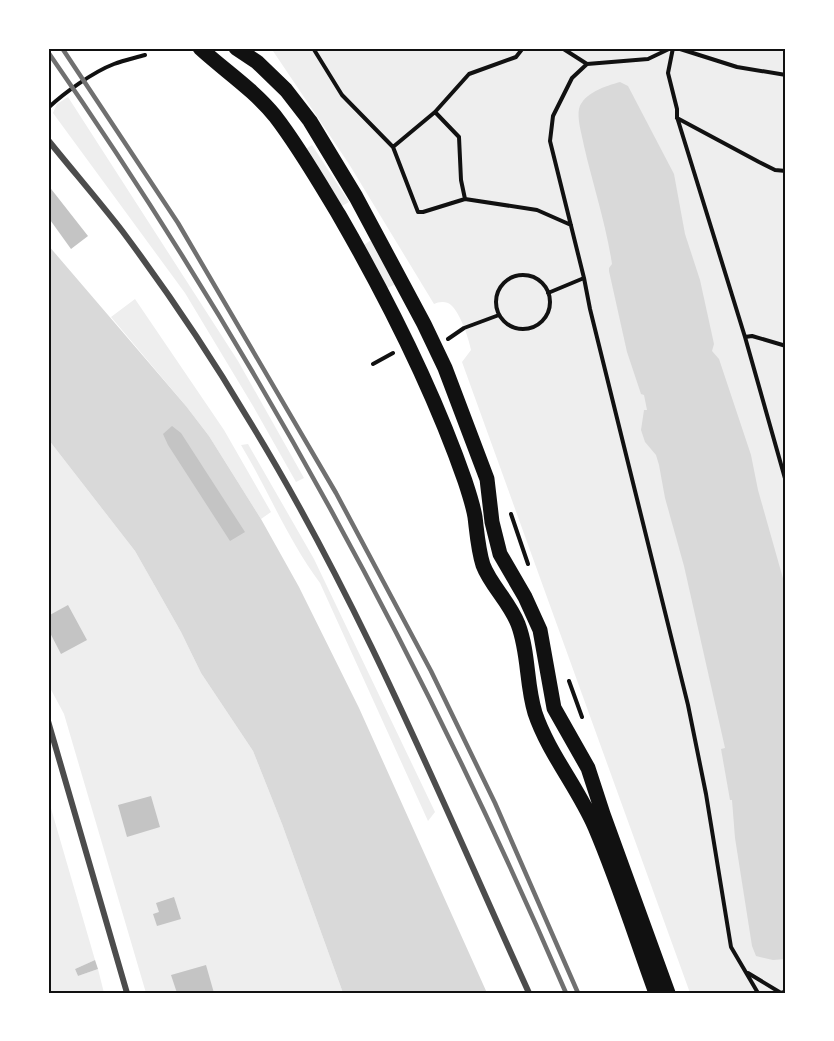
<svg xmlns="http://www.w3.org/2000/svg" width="834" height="1041" font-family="Ubuntu,sans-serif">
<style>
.green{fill:#eee}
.water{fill:#d9d9d9}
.building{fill:#c4c4c4}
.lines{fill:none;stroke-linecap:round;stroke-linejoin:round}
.path{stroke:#111;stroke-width:4}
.minor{stroke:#4c4c4c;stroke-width:6}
.primary{stroke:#111;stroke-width:15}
.rail{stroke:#707070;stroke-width:4.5}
.neatline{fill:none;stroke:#111;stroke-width:2}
</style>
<rect width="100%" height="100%" fill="#fff"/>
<path class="green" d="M271 48H786V993H690L462 362 471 350C469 339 459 308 448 303 443 301 438 302 434 304L349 164Z
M68 97 238 361 304 478 296 482 253 406 185 293 53 113 57 104Z
M312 145 349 202 340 207 304 150Z
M371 240 396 284 387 288 364 245Z
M135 299 224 430 271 512 261 519 209 436 186 406 111 317Z
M48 439 135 551 181 632 201 673 253 751 282 824 343 993H146L64 714 48 684Z
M248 444 314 559 435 812 428 821 320 583C288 540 268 490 241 445Z
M48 798 95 960 75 969 78 976 98 969 104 993H48Z"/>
<path class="water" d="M620 82 628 86 674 174 685 234 700 280 714 344 712 351 719 359 751 455 758 490 786 589V959L773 960 756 956 752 946 735 838 732 800H730L721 749 725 748 684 566 665 498 659 465 656 455 645 442 641 430 644 410H647L644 395 641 394 627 352 609 271V268L612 264C606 224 593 185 584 146 582 135 577 120 579 109 583 93 606 86 620 82Z
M48 245 186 406 209 436 261 519 299 587 359 708 487 993H343L282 824 253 751 201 673 181 632 135 551 48 439Z"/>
<path class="building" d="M48 185 88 236 71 249 48 217Z
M172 426 181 433 245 532 230 541 168 445 163 434Z
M68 605 87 640 61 654 48 629V616Z
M151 796 160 827 127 837 118 805Z
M174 897 181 919 157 926 153 914 159 912 156 903Z
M95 960 98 969 78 976 75 969Z
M206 965 214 993H177L171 975Z"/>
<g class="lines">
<path class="path" d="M313 48 342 95 393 147
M523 48 516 57 469 74 435 112 393 147 418 212H423L465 199 537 210 571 225
M562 48 587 64 648 59 671 48
M673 48 668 73 677 109V117L745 337 786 482
M677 48 737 67 786 75
M48 108C64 93 93 72 114 64 124 60 135 58 145 55
M435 112 459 137 461 180 465 199
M677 118 759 162 775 170 786 171
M496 302a27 27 0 1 1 54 0a27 27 0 1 1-54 0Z
M584 278 590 309 688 705 706 794 731 947 758 993
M548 293 584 278 550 141 553 116 572 78 587 64
M745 337 752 336 786 346
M448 339 464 328 499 315
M373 364 393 353
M511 514 528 564
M569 681 582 717
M748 973 781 993 786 991"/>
<path class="minor" d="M48 140C73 171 99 201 123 232 167 291 209 353 247 417 359 599 441 799 529 993
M48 721 127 993"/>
<path class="primary" d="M200 48C225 71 253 89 275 116 299 147 319 182 339 215 388 300 433 389 465 481 469 493 473 505 475 517 477 533 478 549 483 565 491 586 509 601 518 624 529 653 526 684 535 713 548 752 578 788 595 827 618 881 636 938 656 993
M236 48 257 62 286 90 310 121 356 197 424 324 445 368 487 479 492 522 500 554 525 597 540 630 554 708 588 768 603 814 668 993"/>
<path class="rail" d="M62 48 178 223 336 493 431 671 495 803 578 993
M48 52C253 347 424 663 566 993"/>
</g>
<rect width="834" height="1041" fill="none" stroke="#ffffff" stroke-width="99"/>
<rect x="50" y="50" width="734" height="942" class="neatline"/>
</svg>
